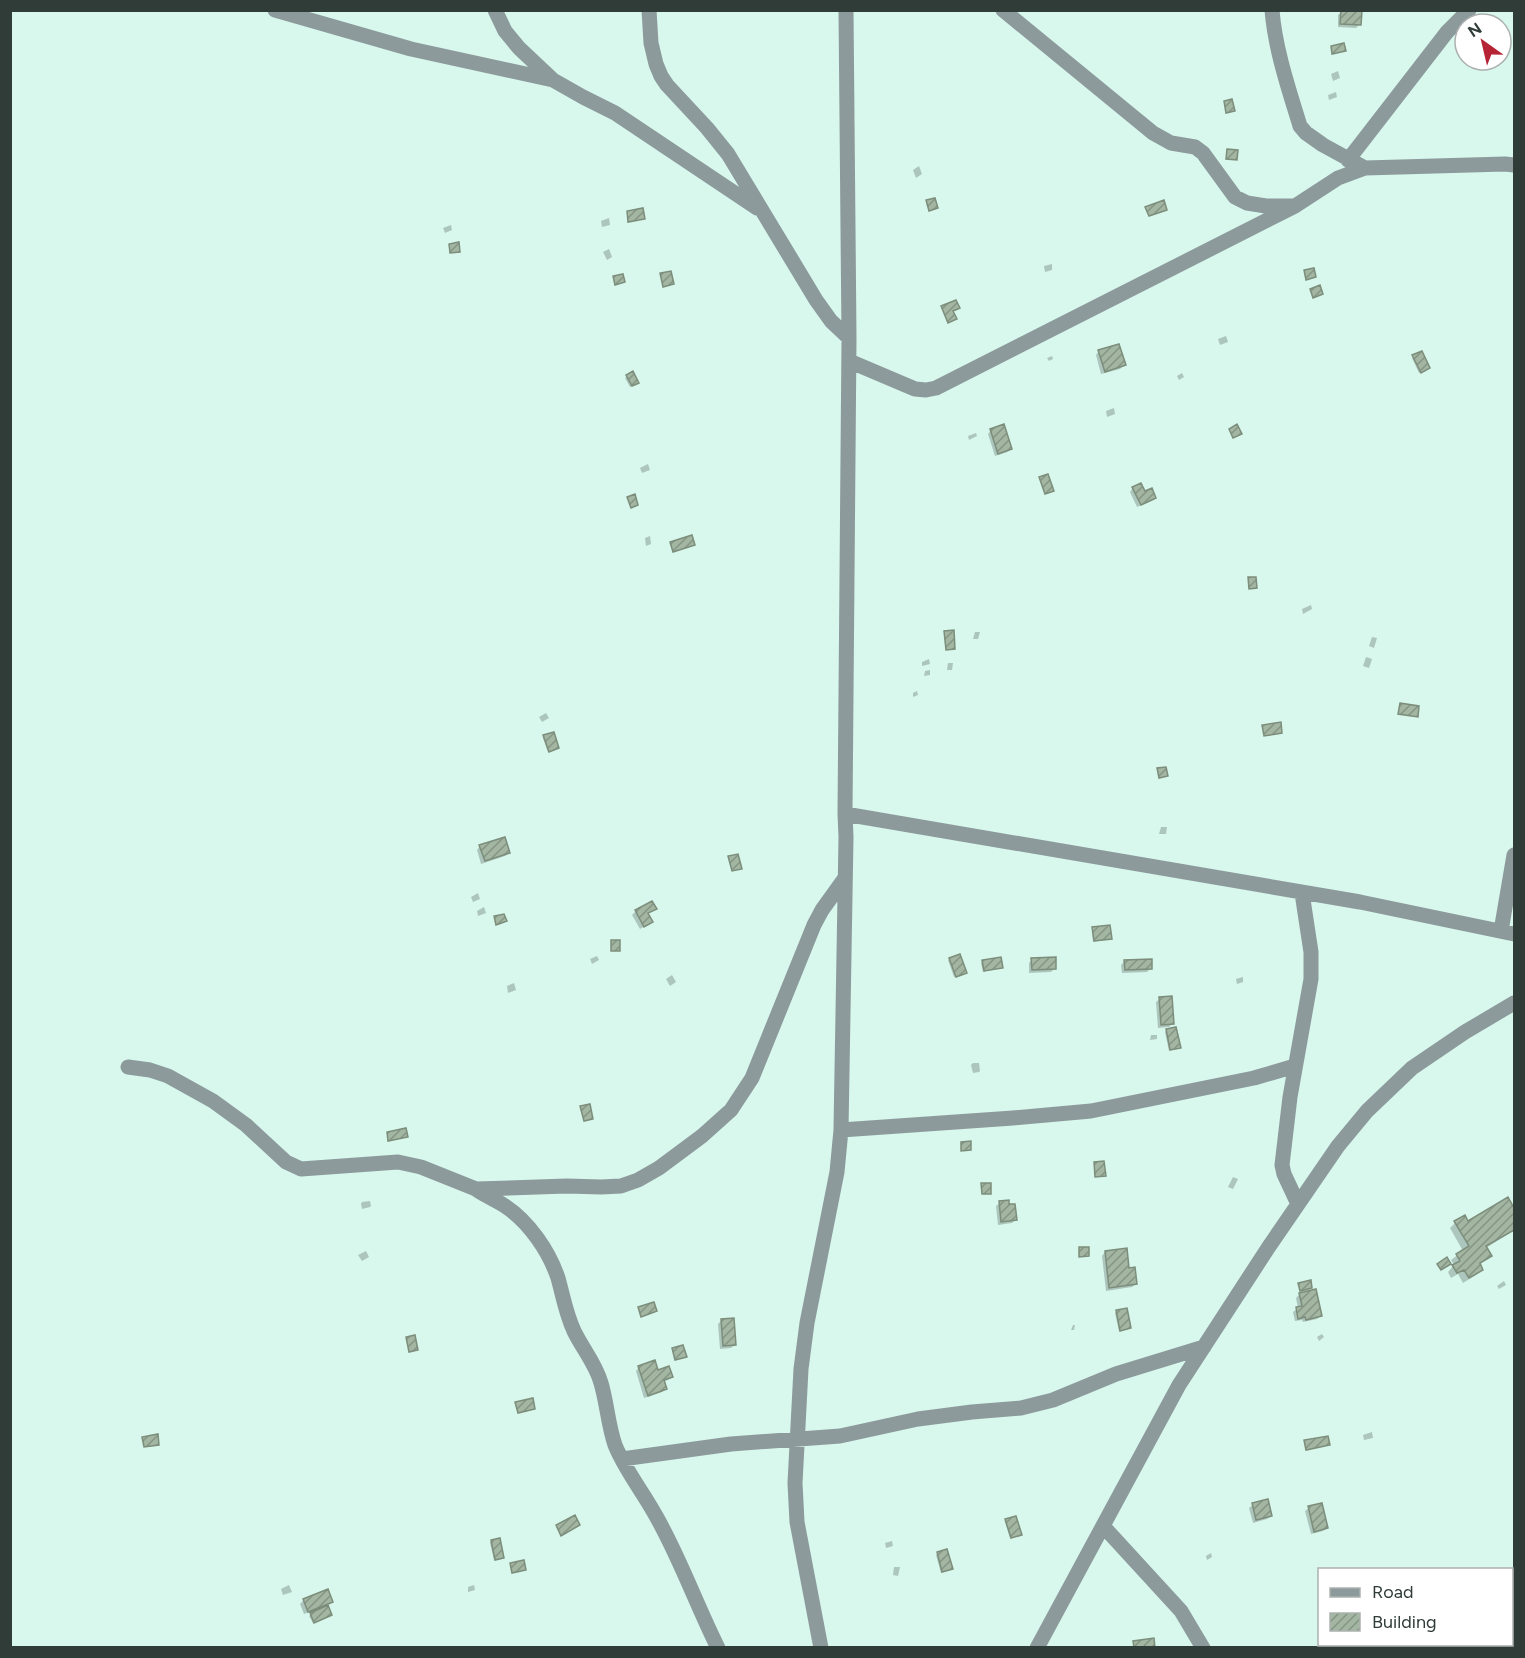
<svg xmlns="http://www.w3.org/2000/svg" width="1525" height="1658" font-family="Figtree,sans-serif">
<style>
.shadow{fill:#0003}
.building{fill:url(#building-hatch);stroke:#7c8e7b;stroke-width:1.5}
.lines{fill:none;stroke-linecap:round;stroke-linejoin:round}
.minor{stroke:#8c9a9b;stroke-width:15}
</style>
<defs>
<pattern id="building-hatch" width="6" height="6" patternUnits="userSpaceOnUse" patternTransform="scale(1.5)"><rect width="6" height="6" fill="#a3b6a2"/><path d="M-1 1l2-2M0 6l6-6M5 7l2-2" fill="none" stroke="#859585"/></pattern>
</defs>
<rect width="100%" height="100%" fill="#d8f7ed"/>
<path class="shadow" d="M1342 11 1360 24 1356 28 1338 27V15Z
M1338 71 1340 78 1333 81 1331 74Z
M1336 92 1337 97 1329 100 1328 95Z
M919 166 922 174 916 178 913 170Z
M609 218 610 225 602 227 601 221Z
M451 225 452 230 445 233 443 228Z
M609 249 612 257 607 260 603 252Z
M1052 264V270L1045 272 1044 266Z
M1226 336 1228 342 1220 345 1218 339Z
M1099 351 1124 365 1120 369 1101 374 1096 355Z
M1052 356 1053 359 1049 361 1047 358Z
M1413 357 1427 369 1419 373 1412 358Z
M632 373 636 384 630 387 625 378Z
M1182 373 1184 377 1179 380 1177 376Z
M1114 408 1115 414 1107 417 1106 411Z
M991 430 1010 449 1007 452 995 456 988 434Z
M976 433 977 436 969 440 968 436Z
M648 464 650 470 642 473 640 468Z
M1133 488 1144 493 1155 497 1151 501 1137 507 1130 492Z
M650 536 651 544 646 546 645 538Z
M1311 605 1312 609 1303 614 1302 609Z
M975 632H980L978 639H973Z
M1372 637 1377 638 1374 648 1369 646Z
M1366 657 1372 659 1369 668 1363 666Z
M929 659 930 664 922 666V662Z
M948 663H953L952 670H947Z
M930 670V675L924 676 925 671Z
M917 691 918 695 913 697V693Z
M546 713 549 718 542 722 539 717Z
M544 737 556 749 548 752 543 738Z
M1161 827H1167L1166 834H1159Z
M480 846 509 853 505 856 481 864 477 850Z
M478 893 480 899 473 902 471 897Z
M484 907 486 913 478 916 477 911Z
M655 908 647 914 651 922 640 929 632 915 636 911Z
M1093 929 1110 939 1093 942 1092 930Z
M597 956 599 960 592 964 590 959Z
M950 959 964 974 954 977 948 960Z
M1032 960 1055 968 1051 972 1029 973V963Z
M983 961 1001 968 983 972 981 963Z
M1125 961 1151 968 1147 972 1122 973 1121 965Z
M672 975 676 982 670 986 666 979Z
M1243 977V982L1237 984 1236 979Z
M514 983 516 990 508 993 507 986Z
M1160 999 1172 1024 1169 1027 1158 1028 1156 1002Z
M1166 1031 1179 1047 1178 1049 1169 1051 1165 1032Z
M1151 1035H1157V1039L1150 1040Z
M973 1063H979L980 1071 979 1072 973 1073 971 1065Z
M1233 1177 1238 1179 1233 1189 1228 1187Z
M1508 1199 1514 1211V1230L1486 1248 1490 1256 1479 1265 1482 1270 1476 1275 1463 1283 1458 1274 1451 1278 1448 1272 1454 1265 1451 1260 1463 1251 1450 1228 1455 1223H1468Z
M370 1201 371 1206 370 1207 362 1209 361 1204 362 1202Z
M1000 1203 1015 1220 1012 1223 998 1225 996 1206Z
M366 1251 369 1257 362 1261 358 1255Z
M1105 1252 1127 1270 1136 1284 1132 1287 1106 1291 1102 1256Z
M1504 1281 1506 1285 1499 1289 1497 1286Z
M1300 1294 1321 1315 1317 1319 1303 1322 1302 1320 1295 1321 1293 1312 1298 1308 1296 1298Z
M1117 1311 1129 1328 1128 1329 1119 1331 1115 1313Z
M722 1320 735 1345 731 1348 720 1349 718 1324Z
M1073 1325H1075L1074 1330H1071Z
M1322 1334 1324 1337 1319 1341 1317 1337Z
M639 1367 671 1377 668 1380 663 1382 665 1389 662 1392 644 1398 636 1371Z
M1372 1432 1373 1438 1364 1440 1363 1435Z
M1253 1505 1271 1516 1267 1519 1253 1523 1249 1508Z
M1309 1508 1327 1528 1323 1531 1311 1534 1305 1511Z
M1006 1520 1019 1536 1010 1538 1005 1522Z
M491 1541 503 1557 501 1559 494 1560 490 1543Z
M892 1541 893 1546 886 1548 885 1543Z
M1211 1553 1212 1557 1207 1560 1206 1556Z
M938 1554 951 1569 950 1570 941 1573 936 1555Z
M894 1567H900L898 1576 893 1575Z
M289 1585 292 1592 283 1595 281 1589Z
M474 1585 475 1590 468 1592V1587Z
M327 1591 331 1601 326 1605 330 1615 313 1623 309 1616 315 1610 304 1614 300 1604 304 1600Z"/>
<path class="building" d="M1341 10 1362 11 1361 25 1340 24Z
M1344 43 1346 51 1332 54 1331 46Z
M1232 99 1235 111 1226 113 1224 101Z
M1227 149 1238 150 1237 160 1226 159Z
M935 198 938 208 929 211 926 200Z
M1164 200 1167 210 1149 216 1145 207Z
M643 208 645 219 628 222 627 211Z
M459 242 460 252 450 253 449 244Z
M1314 268 1316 277 1306 280 1304 270Z
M671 271 674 284 663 287 660 273Z
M623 274 625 282 615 285 613 276Z
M1320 285 1323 294 1313 298 1310 289Z
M956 300 960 308 953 311 957 319 948 323 941 306Z
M1119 344 1126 365 1105 372 1098 350Z
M1422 351 1430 368 1421 373 1412 355Z
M633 371 639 383 632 386 626 375Z
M1004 424 1012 449 998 454 990 429Z
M1237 424 1242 434 1233 438 1229 429Z
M1048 474 1054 491 1045 494 1039 477Z
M1141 483 1145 491 1152 488 1156 498 1141 505 1132 487Z
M635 494 638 505 631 508 627 497Z
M692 535 695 545 673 552 670 542Z
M1248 577H1256L1257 588 1249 589Z
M954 630 955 649 946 650 944 631Z
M1400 703 1419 706 1418 717 1398 714Z
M1281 722 1282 733 1264 736 1262 725Z
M554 732 559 748 549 752 543 735Z
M1166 767 1168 776 1159 778 1157 768Z
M505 837 510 853 485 861 479 845Z
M738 854 742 869 732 871 728 856Z
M652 901 657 909 648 913 653 922 644 927 635 910Z
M504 914 507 921 496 925 494 916Z
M1110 925 1112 939 1094 941 1092 927Z
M611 940H620V951H611Z
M960 954 967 973 956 977 949 958Z
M1001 957 1003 968 984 971 982 960Z
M1056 957V969L1032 970 1031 958Z
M1152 959V969L1125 970 1124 960Z
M1172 996 1174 1024 1161 1025 1159 997Z
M1176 1027 1181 1048 1170 1050 1166 1029Z
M590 1104 593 1119 584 1121 580 1106Z
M406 1128 408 1137 388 1141 387 1132Z
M971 1141V1150L961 1151V1142Z
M1104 1161 1106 1176 1095 1177 1094 1162Z
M981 1183H991V1194H982Z
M1508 1197 1514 1208V1230L1486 1246 1492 1256 1480 1263 1483 1270 1469 1278 1464 1270 1457 1273 1452 1265 1460 1261 1456 1254 1469 1246 1454 1221 1465 1215 1468 1221Z
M1009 1200V1204H1015L1017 1220 1001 1222 999 1201Z
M1079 1247H1089V1256L1079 1257Z
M1127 1248 1129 1268 1135 1267 1137 1284 1109 1288 1105 1251Z
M1447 1257 1451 1264 1441 1270 1437 1264Z
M1311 1280 1312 1288 1300 1291 1298 1283Z
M1316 1289 1322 1316 1306 1320 1305 1317 1298 1319 1296 1307 1302 1306 1299 1293Z
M654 1302 657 1311 641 1317 638 1307Z
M1127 1308 1131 1328 1120 1331 1116 1310Z
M734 1318 736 1345 723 1346 721 1319Z
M415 1335 418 1350 409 1352 406 1337Z
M683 1345 687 1357 675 1360 672 1348Z
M655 1360 658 1370 669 1366 673 1377 664 1380 667 1389 648 1396 638 1366Z
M533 1398 535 1409 518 1413 515 1402Z
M158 1434 159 1445 144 1447 142 1437Z
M1328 1436 1330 1445 1306 1450 1304 1440Z
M1268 1499 1272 1516 1256 1520 1252 1503Z
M1322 1503 1328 1528 1314 1532 1308 1506Z
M575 1515 580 1525 561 1536 556 1525Z
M1016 1516 1022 1535 1011 1538 1005 1519Z
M500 1538 504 1558 495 1560 491 1540Z
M947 1549 953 1569 942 1572 937 1552Z
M524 1560 526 1570 512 1573 510 1563Z
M328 1589 333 1602 308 1612 303 1599Z
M328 1605 332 1615 314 1623 310 1613Z
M1154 1638 1155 1648H1134L1133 1641Z"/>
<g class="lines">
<path class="minor" d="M275 10 411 49 553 80
M495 10 505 31 519 48 553 80 583 97 615 113 757 208
M649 10 651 43 656 64 661 76 667 85 707 128 728 154 816 300 831 321 849 338
M1003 10 1153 133 1171 143 1195 147 1203 153 1235 197 1247 203 1266 206H1292
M1272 10C1275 49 1289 90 1300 126L1306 133 1323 145 1365 168 1505 164 1514 165
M1348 160 1447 32 1469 10
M849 361 915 389 926 390 936 388 1295 206 1338 178 1365 168
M845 814 1360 902 1514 934
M1501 931 1514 855
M128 1067 150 1070 168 1076 213 1101 246 1125 286 1162 301 1169 398 1162 421 1167 476 1189 567 1186 601 1187 621 1186 638 1180 659 1168 702 1136 731 1110 752 1078 814 925 822 910 845 878
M841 1130 1013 1118 1091 1111 1254 1078 1295 1066
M477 1190C486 1196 496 1200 505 1206 529 1222 549 1251 558 1278 563 1296 566 1314 574 1331 582 1348 596 1364 601 1383 607 1403 608 1425 615 1445 625 1470 643 1492 656 1516 680 1558 696 1604 718 1648
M1298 1204 1284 1174 1282 1165 1290 1097 1311 979V952L1302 893
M622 1459 731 1444 840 1436 918 1419 972 1412 1021 1408 1053 1400 1116 1374 1204 1347
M1103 1526 1181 1611 1203 1648
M821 1648 797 1522 795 1483 801 1369 807 1323 837 1172 841 1130 846 837 845 814 849 338 846 10
M1037 1648 1179 1385 1268 1248 1338 1146 1367 1111 1412 1068 1465 1032 1514 1003"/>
</g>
<rect width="1525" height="1658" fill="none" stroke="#303c38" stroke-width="24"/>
<rect x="1318" y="1568" width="195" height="78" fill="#ffffff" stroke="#acb1af" stroke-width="1.5"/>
<rect x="1330" y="1588" width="30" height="9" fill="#8c9a9b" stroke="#acb1af" stroke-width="1.5"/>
<text x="1372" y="1598" font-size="18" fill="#303c38">Road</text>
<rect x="1330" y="1613" width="30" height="18" fill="url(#building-hatch)" stroke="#acb1af" stroke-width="1.5"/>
<text x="1372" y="1628" font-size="18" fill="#303c38">Building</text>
<g transform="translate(1483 42) rotate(326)"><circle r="28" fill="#ffffff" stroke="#acb1af" stroke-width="1.5"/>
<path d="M0-4.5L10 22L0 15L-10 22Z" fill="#b52334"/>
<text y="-9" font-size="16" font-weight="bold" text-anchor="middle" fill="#303c38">N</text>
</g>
</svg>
